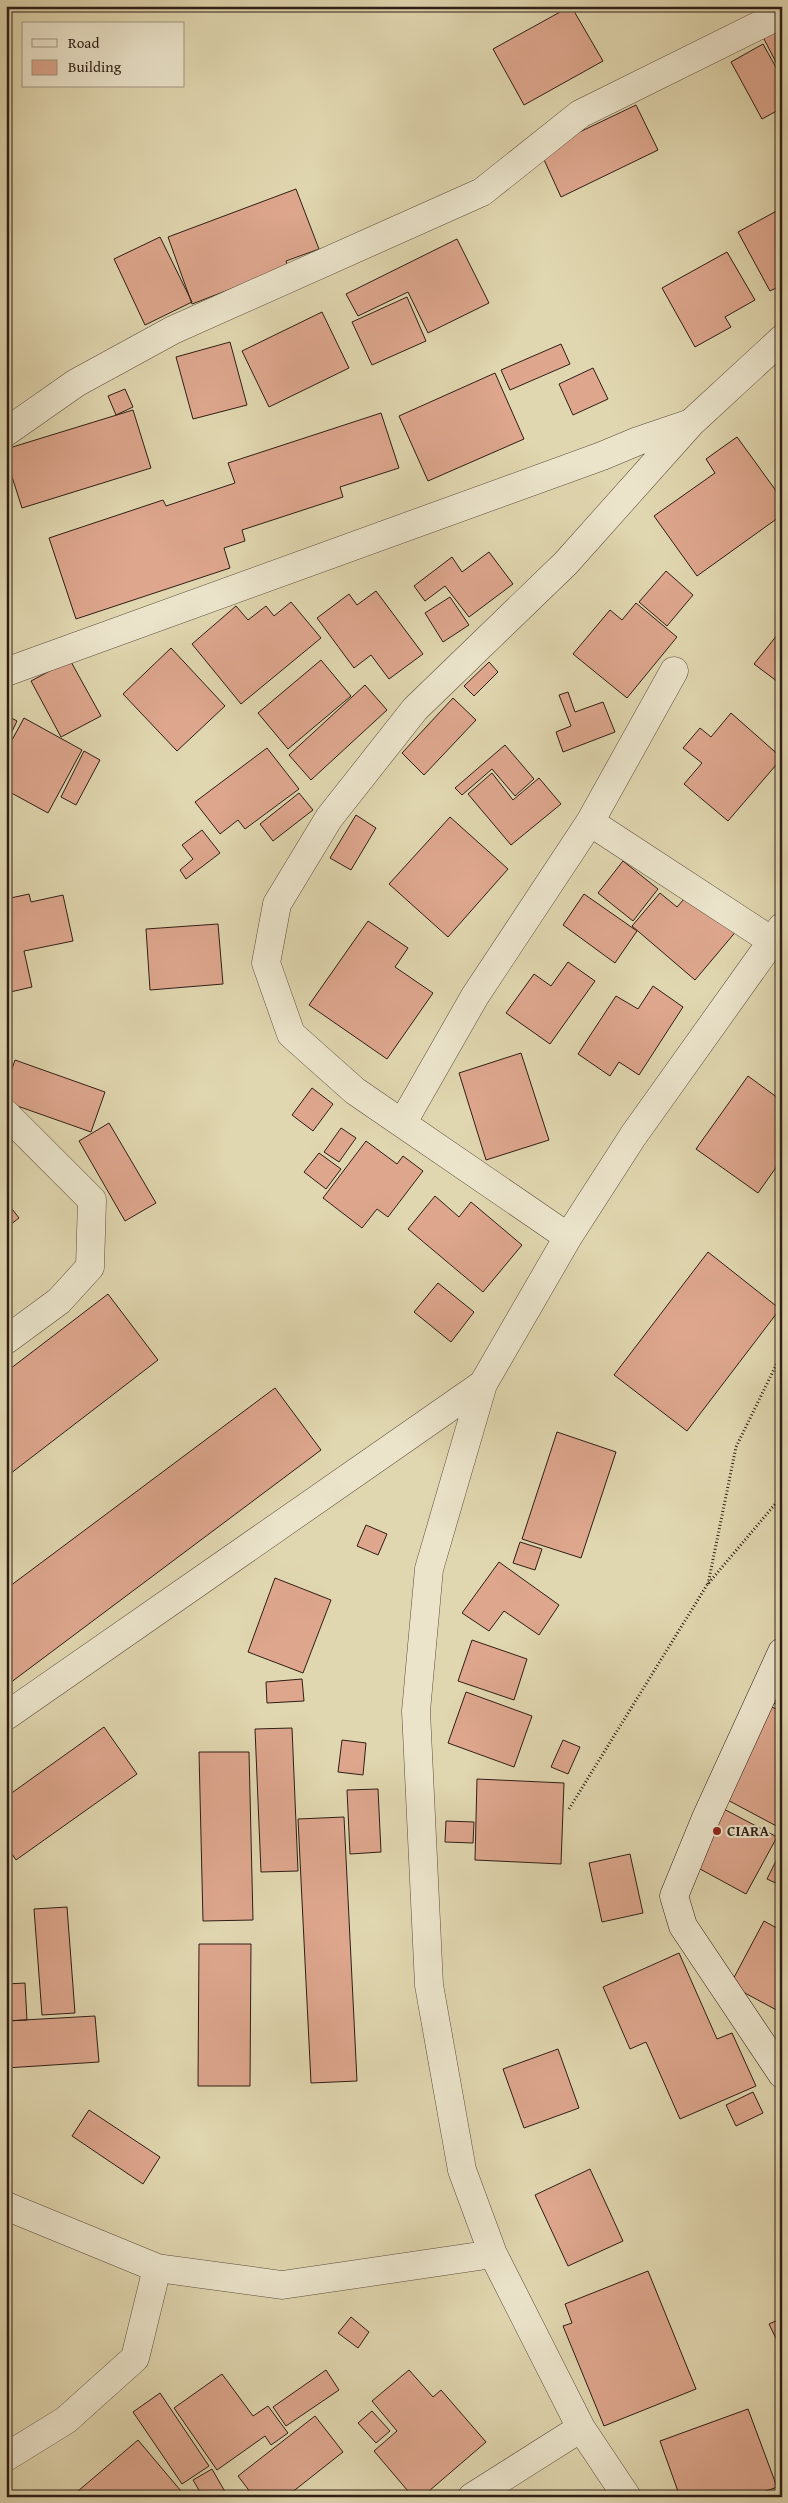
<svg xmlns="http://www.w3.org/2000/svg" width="788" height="2503" font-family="'Gentium Book Plus',serif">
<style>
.building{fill:#dda68d;stroke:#2f1e15}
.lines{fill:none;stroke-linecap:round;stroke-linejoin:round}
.street-casing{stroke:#5b4c3c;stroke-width:29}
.secondary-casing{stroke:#2f1e15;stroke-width:29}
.path{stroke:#2f1e15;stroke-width:3;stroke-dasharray:1 2.5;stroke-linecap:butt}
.street{stroke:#ebe4cb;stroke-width:28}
.secondary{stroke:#ebe4cb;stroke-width:28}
.poi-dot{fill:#8f2418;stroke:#ebe4cb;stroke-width:2}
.labels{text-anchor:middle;stroke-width:4;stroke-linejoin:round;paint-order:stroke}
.poi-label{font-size:15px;font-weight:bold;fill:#2f1e15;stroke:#ebe4cb;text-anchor:start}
</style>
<rect width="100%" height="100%" fill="#e0d6af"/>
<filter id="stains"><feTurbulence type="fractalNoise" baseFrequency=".004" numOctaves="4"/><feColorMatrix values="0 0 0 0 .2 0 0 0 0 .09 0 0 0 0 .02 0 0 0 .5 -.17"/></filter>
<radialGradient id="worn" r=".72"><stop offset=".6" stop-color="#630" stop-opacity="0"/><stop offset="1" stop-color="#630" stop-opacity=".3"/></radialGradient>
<path class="building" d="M571 6 603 61 524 105 493 49Z
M782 28V74L763 37Z
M763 44 782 78V108L762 119 731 62Z
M636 105 658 150 561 197 540 151Z
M296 189 319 249 286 261 288 267 192 304 168 237Z
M782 208V285L770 291 738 232Z
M160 237 192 302 145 325 114 259Z
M457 239 489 303 428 333 408 292 358 316 346 294Z
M727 252 755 300 725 317 731 327 695 347 662 288Z
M407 297 426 341 372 365 352 322Z
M322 312 349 368 269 407 242 351Z
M230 342 247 405 193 419 176 357Z
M561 344 570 364 510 390 501 370Z
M593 368 608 399 573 415 559 384Z
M495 373 524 439 428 481 399 416Z
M125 389 133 407 116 415 108 396Z
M133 410 151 468 22 508 6 458V449Z
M381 413 399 468 340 487 343 497 242 530 245 541 224 548 230 568 76 619 49 538 163 500 166 506 235 483 228 463Z
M737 437 782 499V515L697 576 654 516 715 473 706 459Z
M489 552 513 584 469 617 445 586 425 601 414 586 452 557 462 572Z
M666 571 693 595 667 626 639 602Z
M376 591 423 654 389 679 371 655 354 668 317 618 349 594 357 605Z
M450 597 469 625 443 642 425 613Z
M291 602 321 638 241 704 192 644 236 606 248 620 266 606 274 616Z
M636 603 677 637 627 698 573 654 610 610 622 620Z
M782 629V685L754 664Z
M171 648 225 706 177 751 123 694Z
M70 660 101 716 61 737 31 681Z
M321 660 351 696 288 749 258 713Z
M489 662 498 672 474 696 464 686Z
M365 685 387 710 311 780 289 755Z
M568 692 575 712 603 702 615 732 563 752 556 732 571 726 559 695Z
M453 698 476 720 424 775 402 753Z
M731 713 782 758 728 821 684 784 702 763 683 748 700 728 711 737Z
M6 715 17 721 6 744Z
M24 718 82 750 48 813 6 790V751Z
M505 745 534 779 515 796 492 769 462 795 455 788Z
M267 748 299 789 245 829 238 820 220 834 195 802Z
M84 751 100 760 76 805 61 797Z
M492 773 513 800 539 778 561 804 511 845 468 794Z
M299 793 313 810 273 841 260 824Z
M356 815 376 828 351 870 330 858Z
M450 817 508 869 448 937 389 884Z
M202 830 220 853 186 879 180 870 193 859 182 845Z
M623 861 658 889 633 921 598 893Z
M692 890 738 929 695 980 632 926 660 893 677 907Z
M29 894 31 902 63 895 73 941 24 951 32 987 6 993V899Z
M584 894 637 931 615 963 563 925Z
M368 921 408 948 395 967 433 993 387 1059 309 1005Z
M218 924 223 984 150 990 146 929Z
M568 962 595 981 550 1044 506 1013 534 974 551 986Z
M653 986 683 1007 639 1075 619 1062 610 1076 578 1054 616 996 638 1009Z
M521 1053 549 1140 486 1160 459 1073Z
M15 1060 105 1092 91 1132 6 1102V1086Z
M748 1076 782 1101V1159L758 1193 696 1149Z
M312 1088 333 1104 313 1131 292 1115Z
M109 1123 156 1203 125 1221 79 1141Z
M341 1128 356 1138 339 1162 324 1152Z
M366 1141 397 1164 403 1156 423 1171 388 1217 377 1209 362 1228 323 1198Z
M319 1153 341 1169 326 1189 304 1172Z
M435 1196 459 1217 471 1202 522 1245 483 1292 408 1229Z
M6 1201 19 1218 6 1228Z
M708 1252 780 1309 687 1431 614 1375Z
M438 1283 474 1312 451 1342 414 1312Z
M108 1294 158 1360 6 1477V1372Z
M275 1388 321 1450 6 1686V1589Z
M557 1432 616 1452 581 1558 522 1539Z
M366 1525 387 1534 378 1555 357 1546Z
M520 1542 542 1549 535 1570 513 1563Z
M499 1562 559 1605 539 1635 504 1611 489 1631 462 1613Z
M275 1578 331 1600 303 1673 248 1652Z
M472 1640 527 1659 514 1700 458 1681Z
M302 1679 304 1701 267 1703 266 1682Z
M782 1688V1707L774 1703Z
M466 1692 532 1716 514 1767 448 1743Z
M770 1706 782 1712V1829L722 1797Z
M104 1727 137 1774 16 1860 6 1845V1797Z
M292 1728 298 1871 261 1872 255 1729Z
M342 1740 366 1743 363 1775 338 1772Z
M563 1740 580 1747 568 1774 551 1767Z
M199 1752H249L253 1920 203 1921Z
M477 1779 564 1783 561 1864 475 1860Z
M378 1789 381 1852 350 1854 347 1790Z
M720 1807 777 1837 746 1894 689 1863Z
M344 1817 357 2081 311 2083 298 1819Z
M446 1821 474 1822 473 1843 445 1842Z
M782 1849V1886L767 1879Z
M630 1854 643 1913 602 1922 589 1863Z
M67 1907 75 2013 42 2015 34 1909Z
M764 1921 782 1931V2013L730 1985Z
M199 1944H251L250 2086H198Z
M679 1953 717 2039 732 2033 756 2086 680 2119 646 2042 630 2049 603 1987Z
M25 1983 27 2020 6 2021V1984Z
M95 2016 99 2062 6 2068V2021Z
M558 2049 579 2108 524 2128 503 2069Z
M753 2092 763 2113 736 2126 726 2105Z
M89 2110 160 2157 143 2184 72 2136Z
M590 2169 623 2241 568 2266 535 2195Z
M648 2271 696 2389 604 2426 563 2326 572 2323 565 2304Z
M351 2317 369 2332 358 2348 338 2333Z
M782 2318V2351L769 2324Z
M326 2370 339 2390 286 2426 273 2407Z
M409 2370 433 2397 441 2390 486 2442 422 2497H413L374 2451 397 2431 372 2401Z
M222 2374 253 2416 268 2406 288 2433 271 2445 265 2436 217 2470 174 2408Z
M160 2393 209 2466 182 2484 133 2412Z
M748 2409 777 2487 750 2497H680L660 2441Z
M372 2411 390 2431 376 2443 358 2423Z
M315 2416 343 2452 286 2497H254L238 2476Z
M138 2440 186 2497H71Z
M212 2469 228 2497H203L193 2480Z"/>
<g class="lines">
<g class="street-casing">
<path id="street" d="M691 423 782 339
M6 432 76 383 173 330 482 192 580 114 782 14
M6 672 602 456 638 441 691 423 566 563 415 709 329 818 277 904 266 963 291 1034 355 1091 568 1237
M590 822 772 941
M6 1114 92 1200 90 1267 59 1301 6 1340
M403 1122 475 996 590 822 674 671
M6 1716 483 1384
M6 2206 157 2268 282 2285 493 2254
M6 2457 66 2420 135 2358 157 2268
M472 2497 581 2428
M627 2497 581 2428 493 2254 462 2170 429 1985 416 1711 429 1569 483 1384 568 1237 633 1136 782 927"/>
</g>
<g class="secondary-casing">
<path id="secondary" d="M782 1652 706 1818 674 1896 683 1926 782 2074"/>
</g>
<path class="path" d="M708 1584 736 1447 782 1353
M569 1809 707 1585 782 1496"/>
<use href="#street" class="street"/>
<use href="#secondary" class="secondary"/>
</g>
<circle class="poi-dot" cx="717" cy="1831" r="5"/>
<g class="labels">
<g class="poi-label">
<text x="727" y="1836">CIARA</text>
</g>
</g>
<rect width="788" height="2503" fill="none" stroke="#e0d6af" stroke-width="25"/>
<rect x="8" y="8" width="773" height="2488" fill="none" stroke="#2f1e15" stroke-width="2.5"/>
<rect x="12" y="12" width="763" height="2478" fill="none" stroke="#2f1e15"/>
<rect x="22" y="22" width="162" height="65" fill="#ebe4cb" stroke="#a09582"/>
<rect x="32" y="39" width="25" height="8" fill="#ebe4cb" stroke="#a09582"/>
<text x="68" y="48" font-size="15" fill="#2f1e15">Road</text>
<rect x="32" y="60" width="25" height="15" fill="#dda68d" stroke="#a09582"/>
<text x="68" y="72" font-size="15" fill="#2f1e15">Building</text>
<rect width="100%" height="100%" filter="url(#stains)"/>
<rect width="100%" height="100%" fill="url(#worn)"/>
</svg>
